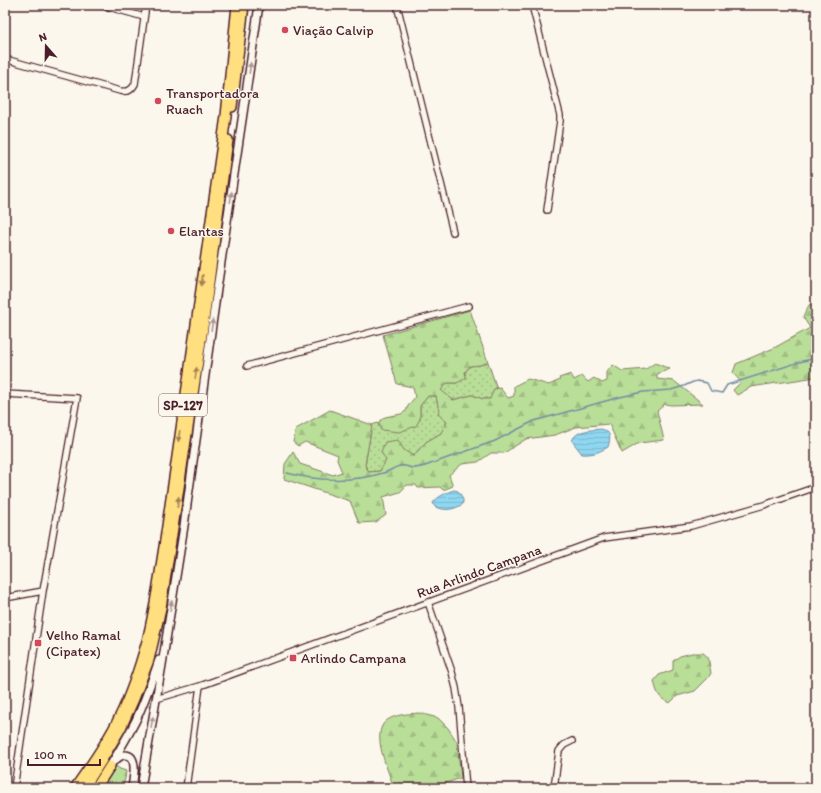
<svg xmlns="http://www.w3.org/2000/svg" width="821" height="793" font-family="Itim,sans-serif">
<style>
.grass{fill:url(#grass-dots);stroke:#827e62}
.forest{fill:url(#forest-firs);stroke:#827e62}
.water{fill:url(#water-rules);stroke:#738da2}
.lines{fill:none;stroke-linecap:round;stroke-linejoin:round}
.stream{stroke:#738da2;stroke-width:1.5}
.minor-casing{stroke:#4a1f2b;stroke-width:8}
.tertiary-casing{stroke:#4a1f2b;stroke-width:10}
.trunk-casing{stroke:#4a1f2b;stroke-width:12}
.minor{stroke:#fbf7ec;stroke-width:5.5}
.tertiary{stroke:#fbf7ec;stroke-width:7}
.trunk{stroke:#ffdf80;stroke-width:9}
.oneway{fill:#ab9695}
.oneway2{fill:#a47f56}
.poi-dot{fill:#d1495b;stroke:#fbf7ec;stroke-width:1.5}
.labels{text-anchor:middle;stroke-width:3;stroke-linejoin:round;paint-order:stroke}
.shield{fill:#fbf7ec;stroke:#7f6065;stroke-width:1}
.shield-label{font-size:13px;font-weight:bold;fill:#4a1f2b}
.poi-label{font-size:14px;fill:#4a1f2b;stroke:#fbf7ec;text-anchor:start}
.street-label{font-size:14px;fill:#4a1f2b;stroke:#fbf7ec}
</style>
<defs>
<pattern id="grass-dots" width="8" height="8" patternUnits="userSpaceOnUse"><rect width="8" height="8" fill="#b9de98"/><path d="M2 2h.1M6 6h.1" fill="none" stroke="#a1be83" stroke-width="1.8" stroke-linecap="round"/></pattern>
<pattern id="forest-firs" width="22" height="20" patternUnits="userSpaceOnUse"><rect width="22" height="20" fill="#b9de98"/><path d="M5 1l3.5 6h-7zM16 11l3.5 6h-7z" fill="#a1be83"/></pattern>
<pattern id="water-rules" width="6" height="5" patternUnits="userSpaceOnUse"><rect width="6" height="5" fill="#8fd7f1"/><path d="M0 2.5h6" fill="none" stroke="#7db8cf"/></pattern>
</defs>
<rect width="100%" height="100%" fill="#fbf7ec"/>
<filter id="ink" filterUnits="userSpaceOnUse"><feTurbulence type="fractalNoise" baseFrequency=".025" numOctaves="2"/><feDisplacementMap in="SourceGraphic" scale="8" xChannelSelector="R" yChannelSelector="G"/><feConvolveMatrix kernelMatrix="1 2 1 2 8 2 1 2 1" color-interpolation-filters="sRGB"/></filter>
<g filter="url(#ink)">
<path class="grass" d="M488 362 497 389H494L491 399H483L472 395 453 400 440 390 447 383H457L470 366 480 365Z
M428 396H436L439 411 447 422 441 433 426 442 413 456 404 450 386 460 380 471 369 472 365 465 372 425 378 423 381 430 420 419V406Z"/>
<path class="forest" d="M816 302V377L751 387 737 395 733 390 741 382 733 373 736 364 774 348 810 328 803 317 809 305Z
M470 310 488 362 480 365 470 366 465 372 466 378 457 383H447L441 390 453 400 472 395 483 399H490L494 389 500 388 508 398 514 396V386L528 379 549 385 560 380 559 378 571 374 574 380 582 376 588 382 594 378 602 383 607 381V372L613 365 622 371 646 369 655 363 670 369 657 374V379L674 381 703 404 671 405 665 404 657 411 664 440 639 443 622 453 609 424 576 427 555 435 526 439 504 453H491L478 462 462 464 449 475 453 486 443 490 440 487 418 488 416 485H407L400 492 383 497 386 515 376 522 359 523 350 501 284 479 285 464 293 452 300 464 333 475 342 472 337 460 338 455 305 442 298 446 293 442 296 429 330 410 372 425 365 465 369 472 380 471 386 460 381 452 385 442 398 440 404 450 413 456 426 442 441 433 447 422 438 414 439 411 436 396H428L420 406V419L416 426 399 432 381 430 378 423 385 417 401 414 406 411 408 406 415 397 413 387 397 384 383 335Z
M692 653H703L708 657 711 673 708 678 695 691 677 696 670 703C658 698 657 693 654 681L659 675 673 670V661L680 656Z
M419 713 438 718 448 728 457 742 461 778 431 788H394C389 772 370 734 386 721 395 714 408 714 419 713Z
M116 766 120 769 126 771 125 779 122 788H102V785L113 768Z"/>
<path class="water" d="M601 429C611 431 611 438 608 447 600 452 591 455 582 454L572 441C575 430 591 430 601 429Z
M454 490 458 491C461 495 465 500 462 505 451 510 447 511 435 507L433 503C437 497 447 492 454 490Z"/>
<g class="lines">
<path class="stream" d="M287 473C316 481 354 482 383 473 389 472 394 467 400 466 405 465 408 467 413 468 416 468 421 467 425 466L495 441 534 421 620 397 643 392 671 390 684 386 693 382 697 381 707 383 711 391 722 393 727 385 803 361 816 358"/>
<g class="minor-casing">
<path id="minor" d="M102 5 144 17
M397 5 453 232
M532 5 560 115V121L547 210
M5 59 120 91C128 92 131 91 135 84L146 5
M247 366 469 306
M5 394 77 398 43 591 14 788
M5 598 43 591
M428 602 452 672 456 688 459 707 466 788
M156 699 200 686 604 538 691 526 764 505 816 487
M554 787 563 788
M186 788 200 686
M554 788 559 751 564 745 572 741"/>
</g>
<g class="tertiary-casing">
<path id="tertiary" d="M114 761C117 759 120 755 125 755 139 755 133 780 132 788
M110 766C119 751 128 736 136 720 145 701 152 680 159 660
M141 788 162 665 184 526 217 289 259 5"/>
</g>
<g class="trunk-casing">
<path id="trunk" d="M232 107 244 5
M75 788C91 765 107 743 119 718 131 694 140 666 147 641 155 610 159 578 164 547L226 116 237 5
M84 788 102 760 121 728 134 699 149 660 161 608 203 327 228 140
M96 788 110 766"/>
</g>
<use href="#minor" class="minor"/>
<use href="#tertiary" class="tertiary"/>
<use href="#trunk" class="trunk"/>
</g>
<defs><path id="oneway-solid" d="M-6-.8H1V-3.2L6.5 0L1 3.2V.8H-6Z"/></defs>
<g class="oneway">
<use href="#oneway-solid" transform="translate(250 68) rotate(-82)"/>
<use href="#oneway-solid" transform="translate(231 197) rotate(-82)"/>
<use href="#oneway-solid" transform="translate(212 325) rotate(-82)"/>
<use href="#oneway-solid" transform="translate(171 606) rotate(-81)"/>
<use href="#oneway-solid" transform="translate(152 722) rotate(-80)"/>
</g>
<g class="oneway2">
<use href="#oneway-solid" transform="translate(202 280) rotate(98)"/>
<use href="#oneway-solid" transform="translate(196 373) rotate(-82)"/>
<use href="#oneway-solid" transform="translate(179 436) rotate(98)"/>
<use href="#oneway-solid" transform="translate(178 502) rotate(-82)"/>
</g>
</g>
<g class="poi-dot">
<circle cx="285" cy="30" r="4"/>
<circle cx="158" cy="101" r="4"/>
<circle cx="171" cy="231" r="4"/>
<rect x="34" y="639" width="8" height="8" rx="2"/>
<rect x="289" y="654" width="8" height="8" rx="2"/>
</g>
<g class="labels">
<rect class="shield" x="159" y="394" width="48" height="22" rx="3"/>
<g class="shield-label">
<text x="183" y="410">SP-127</text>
</g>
<g class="poi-label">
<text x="293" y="35">Viação Calvip</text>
<text x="166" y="98">Transportadora<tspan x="166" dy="16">Ruach</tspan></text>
<text x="179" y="236">Elantas</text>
<text x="46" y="640">Velho Ramal<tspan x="46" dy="16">(Cipatex)</tspan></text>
<text x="301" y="663">Arlindo Campana</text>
</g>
<g class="street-label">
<text transform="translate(479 571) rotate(-20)" y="5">Rua Arlindo Campana</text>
</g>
</g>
<rect width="821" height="793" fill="none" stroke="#fbf7ec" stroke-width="20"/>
<rect x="10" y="10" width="801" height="773" fill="none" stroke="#4a1f2b" stroke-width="1.5" filter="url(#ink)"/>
<g transform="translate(46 46) rotate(340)" stroke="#fbf7ec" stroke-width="3" paint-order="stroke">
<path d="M0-3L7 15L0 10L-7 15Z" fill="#4a1f2b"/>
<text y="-6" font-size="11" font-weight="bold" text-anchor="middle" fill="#4a1f2b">N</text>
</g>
<path d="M28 759v6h72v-6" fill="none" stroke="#4a1f2b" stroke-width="2"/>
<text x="34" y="759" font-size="12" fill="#4a1f2b" stroke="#fbf7ec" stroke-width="3" paint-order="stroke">100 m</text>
</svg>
